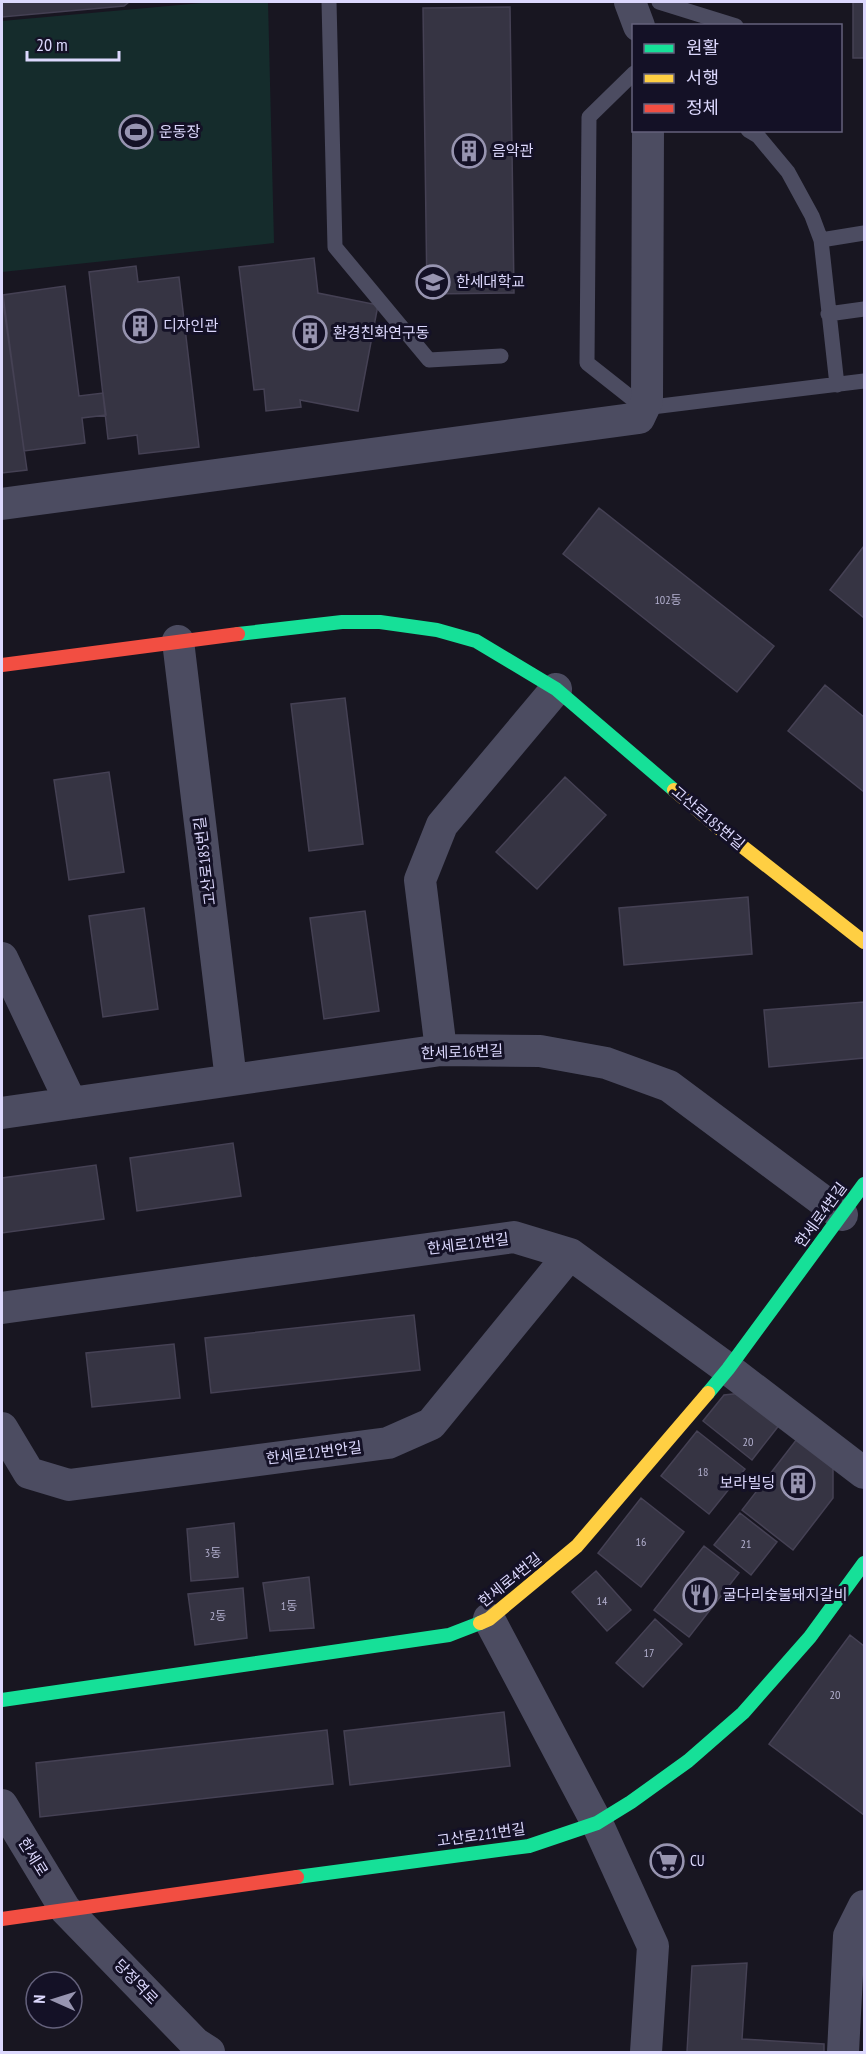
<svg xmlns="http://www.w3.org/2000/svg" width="866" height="2054" font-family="'PT Sans Narrow','Noto Sans KR',sans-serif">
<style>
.green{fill:#152c2c}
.building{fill:#363443;stroke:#454154;stroke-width:1.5}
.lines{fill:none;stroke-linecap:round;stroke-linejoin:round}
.lane{stroke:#4c4c61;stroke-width:15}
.street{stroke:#4c4c61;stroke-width:32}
.fast{stroke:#16e098;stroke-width:14}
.slow{stroke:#ffcf43;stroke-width:14}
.jam{stroke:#f24e42;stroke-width:14}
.labels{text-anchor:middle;stroke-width:6;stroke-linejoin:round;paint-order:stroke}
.number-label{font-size:12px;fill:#b2afce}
.poi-label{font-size:15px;fill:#dcd8fd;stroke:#141126;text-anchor:start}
.street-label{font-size:15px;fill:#dcd8fd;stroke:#141126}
</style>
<rect width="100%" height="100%" fill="#181621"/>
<path class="green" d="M213 2H268L274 243 2 272V21Z"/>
<path class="building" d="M2 2H129L124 6 2 17Z
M853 2H864V58H853Z
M510 7 514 293 427 294 423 8Z
M314 258 318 293 378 305 358 411 300 400 301 407 266 411 264 389 254 390 239 267Z
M136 266 138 282 179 277 199 447 139 454 137 435 108 439 89 272Z
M65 286 79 396 103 393 106 415 82 418 85 443 24 451 3 295Z
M2 295 27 470 2 473Z
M599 508 774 646 737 692 563 554Z
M864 546V618L830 590Z
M825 685 864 717V792L788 731Z
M345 698 363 844 309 851 291 704Z
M109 772 124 872 69 880 54 780Z
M565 777 606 815 537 889 496 852Z
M748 897 752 954 624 965 619 908Z
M144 908 158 1009 103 1017 89 916Z
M365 911 379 1011 324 1019 310 918Z
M864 1002V1058L769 1067 764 1010Z
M233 1143 241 1196 137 1211 130 1158Z
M96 1165 104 1219 2 1233V1178Z
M414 1315 420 1370 211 1393 205 1338Z
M174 1344 180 1398 92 1407 86 1353Z
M742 1393 780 1424 752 1460 703 1421 724 1395Z
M697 1431 745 1469 709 1514 661 1476Z
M797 1439 833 1468V1498L793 1550 742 1510Z
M641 1498 684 1532 641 1587 598 1553Z
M740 1513 777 1542 751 1575 714 1545Z
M234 1523 238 1577 191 1581 187 1529Z
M704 1546 739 1573 689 1637 654 1610Z
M596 1571 631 1610 607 1631 572 1592Z
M309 1577 314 1628 270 1631 263 1583Z
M243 1588 247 1638 195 1645 188 1594Z
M655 1619 682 1644 643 1687 616 1663Z
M850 1635 864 1646V1815L769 1744Z
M504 1712 510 1766 350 1785 344 1731Z
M327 1730 333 1784 40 1817 36 1763Z
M747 1963 742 2039 824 2044V2052H687L692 1966Z"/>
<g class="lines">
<path class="lane" d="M329 2 335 247 429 360 501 356
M659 2 736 26
M634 73 589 117 587 363 644 408 864 381
M748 130 758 136 788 172 812 216 821 240 837 385
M821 240 864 233
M828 314 864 309"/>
<path class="street" d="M630 2 639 26
M2 504 639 418 647 401 648 130
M178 641 231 1080
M2 958 71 1103
M441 1050 420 880 442 825 556 689
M2 1113 441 1050 540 1051 606 1063 669 1086 842 1215
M2 1308 514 1237 570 1254 728 1369 864 1473
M2 1428 29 1473 69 1485 388 1443 431 1424 570 1254
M489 1619 597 1823 653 1946 646 2052
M2 1805 65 1909 195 2043 209 2052
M843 2052 849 1936 864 1906"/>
<path class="fast" d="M238 634 342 622H380L437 630 476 641 556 689 674 790
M708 1393 728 1369 864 1184
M2 1700 449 1635 480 1623
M297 1877 529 1846 597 1823 631 1802 688 1761 743 1713 810 1637 864 1563"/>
<path class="slow" d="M674 790 715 825 864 942
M480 1623 489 1619 577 1546 708 1393"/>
<path class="jam" d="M2 665 238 634
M2 1919 297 1877"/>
</g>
<defs>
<g id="stadium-ring" transform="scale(1.725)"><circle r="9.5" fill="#141126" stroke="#9794b0" stroke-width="1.5"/><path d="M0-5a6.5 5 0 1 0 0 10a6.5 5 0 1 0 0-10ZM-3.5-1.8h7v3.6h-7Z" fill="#9794b0"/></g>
<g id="building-ring" transform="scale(1.725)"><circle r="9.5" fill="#141126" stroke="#9794b0" stroke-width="1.5"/><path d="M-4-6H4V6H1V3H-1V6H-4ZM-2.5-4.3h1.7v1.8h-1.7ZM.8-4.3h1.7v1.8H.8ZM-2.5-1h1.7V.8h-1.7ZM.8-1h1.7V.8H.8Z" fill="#9794b0"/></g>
<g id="university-ring" transform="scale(1.725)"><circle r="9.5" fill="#141126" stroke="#9794b0" stroke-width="1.5"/><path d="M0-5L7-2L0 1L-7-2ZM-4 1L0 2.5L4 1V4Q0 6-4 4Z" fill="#9794b0"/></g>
<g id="restaurant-ring" transform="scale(1.725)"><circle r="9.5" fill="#141126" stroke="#9794b0" stroke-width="1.5"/><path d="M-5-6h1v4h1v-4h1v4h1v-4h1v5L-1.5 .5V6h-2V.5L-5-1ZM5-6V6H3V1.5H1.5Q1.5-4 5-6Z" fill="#9794b0"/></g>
<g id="supermarket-ring" transform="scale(1.725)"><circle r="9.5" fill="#141126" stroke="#9794b0" stroke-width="1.5"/><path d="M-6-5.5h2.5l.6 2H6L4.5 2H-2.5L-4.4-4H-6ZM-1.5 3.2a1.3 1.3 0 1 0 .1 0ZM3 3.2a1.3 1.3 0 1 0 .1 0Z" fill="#9794b0"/></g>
</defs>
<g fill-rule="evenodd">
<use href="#stadium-ring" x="136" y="132"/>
<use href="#building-ring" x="469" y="151"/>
<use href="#university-ring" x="433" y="282"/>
<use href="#building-ring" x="140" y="326"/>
<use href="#building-ring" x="310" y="333"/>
<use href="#building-ring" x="798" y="1483"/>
<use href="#restaurant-ring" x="700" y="1595"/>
<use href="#supermarket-ring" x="667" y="1861"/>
</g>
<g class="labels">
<g class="number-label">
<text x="668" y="604">102동</text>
<text x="748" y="1446">20</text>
<text x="703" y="1476">18</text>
<text x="641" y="1546">16</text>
<text x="746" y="1548">21</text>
<text x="213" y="1557">3동</text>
<text x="602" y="1605">14</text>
<text x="289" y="1610">1동</text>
<text x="218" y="1620">2동</text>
<text x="649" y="1657">17</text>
<text x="835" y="1699">20</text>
</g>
<g class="poi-label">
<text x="159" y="137">운동장</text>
<text x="492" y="156">음악관</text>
<text x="456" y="287">한세대학교</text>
<text x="163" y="331">디자인관</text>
<text x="333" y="338">환경친화연구동</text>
<text x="775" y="1488" text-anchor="end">보라빌딩</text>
<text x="723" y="1600">굴다리숯불돼지갈비</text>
<text x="690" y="1866">CU</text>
</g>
<g class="street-label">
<text transform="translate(708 818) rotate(40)" y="5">고산로185번길</text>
<text transform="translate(205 861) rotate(-97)" y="5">고산로185번길</text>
<text transform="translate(462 1052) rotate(-2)" y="5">한세로16번길</text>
<text transform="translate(821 1215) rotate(-54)" y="5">한세로4번길</text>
<text transform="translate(468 1244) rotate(-7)" y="5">한세로12번길</text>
<text transform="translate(314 1453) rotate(-7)" y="5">한세로12번안길</text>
<text transform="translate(510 1580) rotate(-39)" y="5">한세로4번길</text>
<text transform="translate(481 1835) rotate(-8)" y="5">고산로211번길</text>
<text transform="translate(33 1857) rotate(58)" y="5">한세로</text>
<text transform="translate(136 1982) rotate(46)" y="5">당정역로</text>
</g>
</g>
<rect width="866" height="2054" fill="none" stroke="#dcd8fd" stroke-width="6"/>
<rect x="632" y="24" width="210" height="108" fill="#141126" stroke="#64617c" stroke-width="1.5"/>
<rect x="644" y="44" width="30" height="9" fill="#16e098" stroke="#64617c" stroke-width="1.5"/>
<text x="686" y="54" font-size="18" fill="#dcd8fd">원활</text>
<rect x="644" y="74" width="30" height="9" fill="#ffcf43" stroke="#64617c" stroke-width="1.5"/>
<text x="686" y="84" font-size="18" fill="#dcd8fd">서행</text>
<rect x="644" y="104" width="30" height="9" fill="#f24e42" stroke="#64617c" stroke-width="1.5"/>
<text x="686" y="114" font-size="18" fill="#dcd8fd">정체</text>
<g transform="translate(54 2000) rotate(273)"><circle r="28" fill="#141126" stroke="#64617c" stroke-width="1.5"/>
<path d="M0-4.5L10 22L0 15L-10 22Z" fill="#9794b0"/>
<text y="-9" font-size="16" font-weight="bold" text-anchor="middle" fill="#dcd8fd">N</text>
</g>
<path d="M27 51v9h92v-9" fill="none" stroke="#dcd8fd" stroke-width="3"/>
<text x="36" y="51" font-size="18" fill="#dcd8fd" stroke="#141126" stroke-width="4.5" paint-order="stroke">20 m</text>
</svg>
